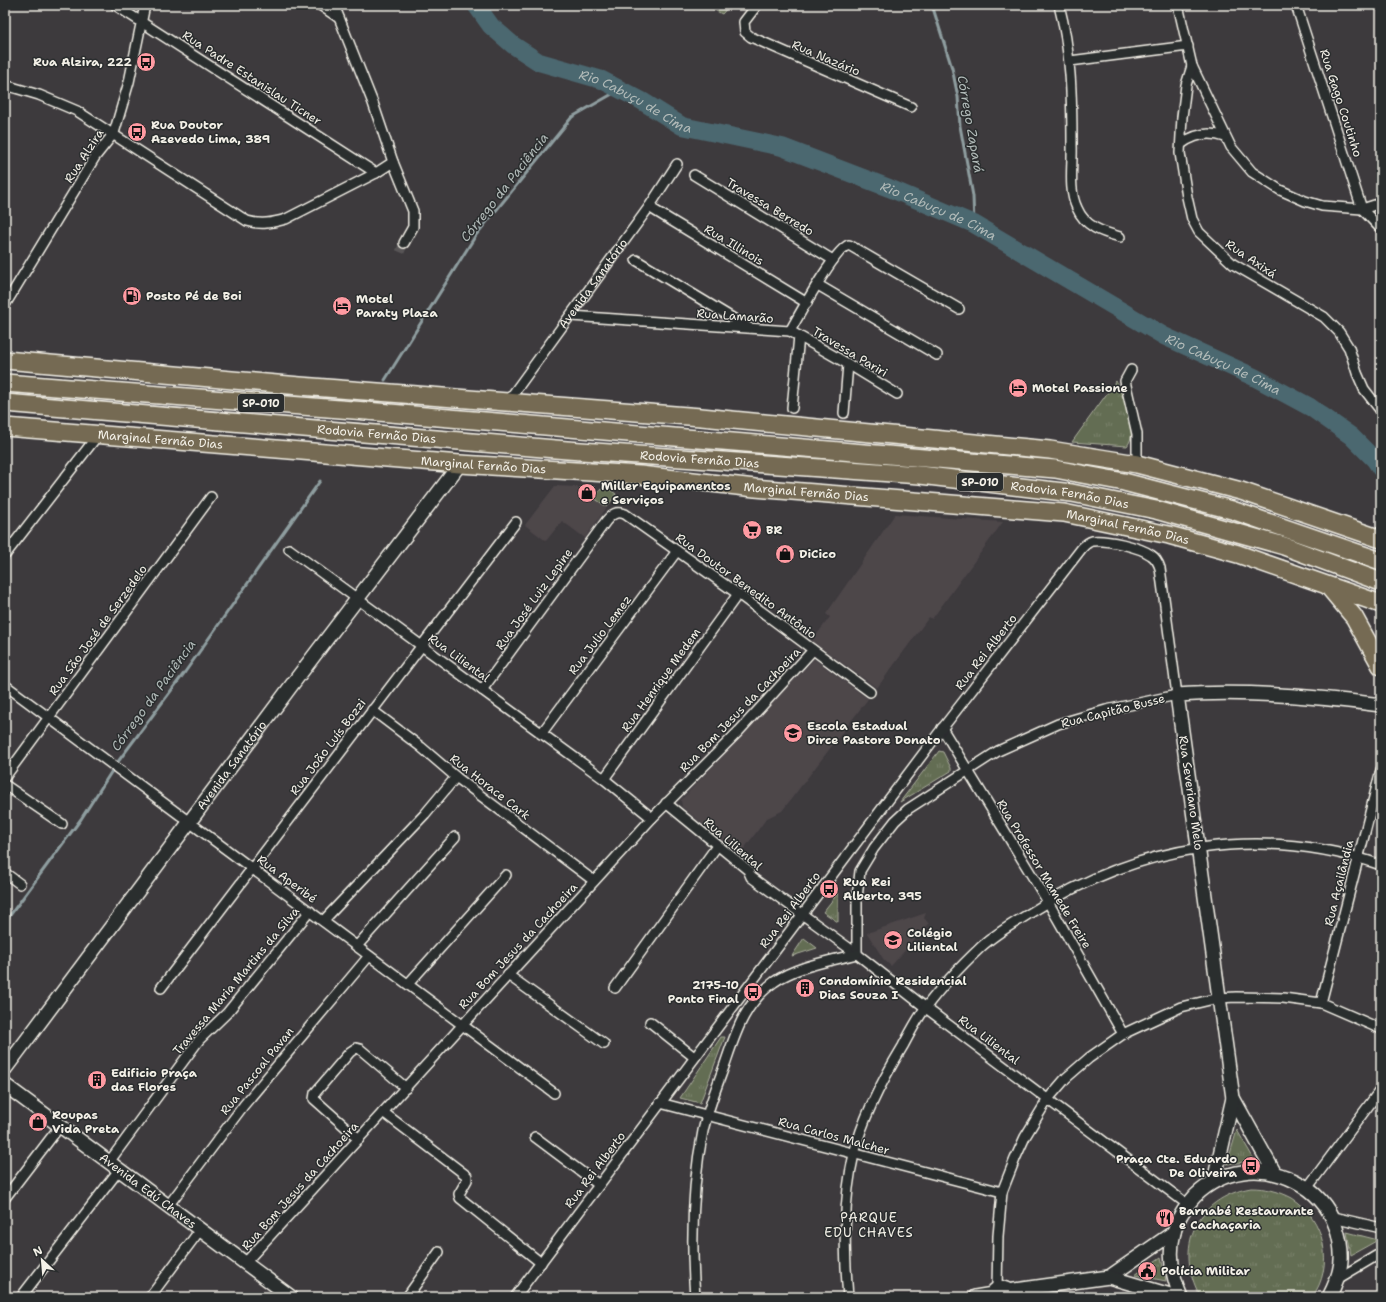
<svg xmlns="http://www.w3.org/2000/svg" width="1386" height="1302" font-family="'Shantell Sans',sans-serif">
<style>
.built{fill:#4d464a}
.grass{fill:url(#grass-tufts);stroke:#acaf9e}
.lines{fill:none;stroke-linecap:round;stroke-linejoin:round}
.stream{stroke:#8f9ea0;stroke-width:3}
.river{stroke:#4c6770;stroke-width:18}
.street-tunnel{stroke:#585557;stroke-width:9;stroke-dasharray:9 4.5;stroke-linecap:butt}
.street-casing{stroke:#f4f1e8;stroke-width:12}
.secondary-casing{stroke:#f4f1e8;stroke-width:16}
.highway-casing{stroke:#f4f1e8;stroke-width:20}
.street{stroke:#2a2d2e;stroke-width:9}
.secondary{stroke:#2a2d2e;stroke-width:13}
.highway{stroke:#756b52;stroke-width:17}
.labels{text-anchor:middle;stroke-width:3;stroke-linejoin:round;paint-order:stroke}
.shield{fill:#2a2d2e;stroke:#b7b6b0;stroke-width:1}
.shield-label{font-size:11px;font-weight:bold;fill:#f4f1e8}
.street-label{font-size:12px;fill:#f4f1e8;stroke:#2a2d2e}
.poi-label{font-size:12px;font-weight:bold;fill:#f4f1e8;stroke:#2a2d2e;text-anchor:start}
.water-label{font-size:13px;font-style:italic;fill:#b1bab8;stroke:#2a2d2e}
.neighbourhood-label{font-size:13px;letter-spacing:1px;fill:#f4f1e8;stroke:#2a2d2e}
</style>
<defs>
<pattern id="grass-tufts" width="24" height="20" patternUnits="userSpaceOnUse"><rect width="24" height="20" fill="#636d53"/><path d="M3 7l-1-3M5 7V3M7 7l1-3M15 17l-1-3M17 17v-4M19 17l1-3" fill="none" stroke="#7a826c"/></pattern>
</defs>
<rect width="100%" height="100%" fill="#3d3a3d"/>
<filter id="ink" filterUnits="userSpaceOnUse"><feTurbulence type="fractalNoise" baseFrequency=".025" numOctaves="2"/><feDisplacementMap in="SourceGraphic" scale="8" xChannelSelector="R" yChannelSelector="G"/><feConvolveMatrix kernelMatrix="1 2 1 2 8 2 1 2 1" color-interpolation-filters="sRGB"/></filter>
<g filter="url(#ink)">
<path class="built" d="M555 486 577 487 607 507 585 538 562 521 546 541 525 525Z
M895 514 1003 522 932 619 929 617 877 688 812 641 830 617 826 614Z
M814 659 868 699 782 811 767 818 740 854 682 807 681 800Z
M926 913 924 918 929 924 891 966 884 960 867 933Z"/>
<path class="grass" d="M705 5H730L722 14Z
M1116 381C1123 397 1139 432 1127 446L1072 442Z
M601 489H609L616 494 607 507 594 498Z
M939 751 943 752 951 768V771L900 802Z
M838 893V922L823 912Z
M804 938 817 948 792 956Z
M721 1037H725L700 1103 680 1098Z
M1237 1130 1255 1161 1227 1164Z
M1251 1188C1265 1188 1279 1191 1292 1198 1325 1218 1335 1267 1312 1297L1200 1296C1174 1248 1195 1198 1251 1188Z
M1347 1232 1378 1240 1351 1255Z
M1161 1257 1166 1281 1135 1275Z"/>
<g class="lines">
<path class="stream" d="M932 5 952 68 958 97 960 126 973 196 974 224
M385 380 476 235 572 117 621 89
M5 922 81 819 117 763 185 672 320 481"/>
<path class="river" id="s1" d="M476 5 491 26 513 45 539 62 602 80 642 101 682 126 782 147 889 188 974 224 1164 336 1254 377 1310 407 1351 436 1375 460 1381 469"/>
<path class="street-tunnel" d="M400 252 404 243"/>
<g class="street-casing">
<g id="street">
<path d="M115 5 376 173"/>
<path d="M320 5 339 18"/>
<path d="M757 5 744 22 745 32 751 37 911 107"/>
<path d="M1059 5C1071 51 1072 97 1072 145 1073 164 1068 190 1077 208 1085 227 1102 232 1120 237"/>
<path d="M1178 5 1192 66 1231 147 1252 172 1280 190 1305 201 1322 206 1362 209 1381 203"/>
<path d="M1296 5 1362 209 1381 229"/>
<path d="M1070 61 1188 46"/>
<path d="M1192 66 1186 85 1182 117 1180 153 1187 197 1192 219 1199 232 1233 264 1324 317 1339 332 1349 348 1357 373 1364 389 1381 411"/>
<path d="M5 85 39 95 77 111 247 221C261 225 272 223 286 219L376 173 393 162 373 103 334 5"/>
<path d="M1181 144C1195 134 1209 131 1225 137"/>
<path d="M393 162 413 211V227L404 243"/>
<path d="M694 175 833 260"/>
<path d="M649 207 807 303"/>
<path d="M636 260 749 328"/>
<path d="M818 285 937 355"/>
<path d="M5 305 95 157 114 133 129 82 145 5"/>
<path d="M571 316 790 331C798 317 836 247 849 245L959 309"/>
<path d="M790 331 848 364 897 394"/>
<path d="M1131 370 1125 381 1137 434V464"/>
<path id="s2" d="M508 401 649 207 677 164"/>
<path d="M792 408 799 336"/>
<path d="M844 413 848 364"/>
<path d="M289 549 604 779 652 818"/>
<path d="M5 555 98 435"/>
<path d="M5 685 554 1093"/>
<path d="M482 690 606 521C612 514 616 511 625 514L738 594 870 692"/>
<path d="M372 710 421 747 456 777 594 881"/>
<path d="M942 728 1048 902 1123 1034"/>
<path d="M541 734 677 551"/>
<path d="M5 777 211 497"/>
<path d="M604 779 738 594"/>
<path d="M5 785 62 824"/>
<path d="M666 803 748 870 751 877 857 954 926 1008 1187 1204"/>
<path d="M5 873 20 884"/>
<path d="M323 921 425 814 456 777"/>
<path d="M357 946 455 837"/>
<path d="M508 975 604 1044"/>
<path d="M408 984 506 875"/>
<path d="M161 988 516 522"/>
<path d="M615 988 717 846"/>
<path d="M1321 1003 1381 770"/>
<path d="M650 1022 694 1057"/>
<path d="M660 1103 1002 1192"/>
<path d="M383 1112 467 1176V1180L459 1194 460 1198 541 1263"/>
<path d="M535 1137 599 1185"/>
<path d="M359 1139 314 1099 315 1093 350 1052 356 1048 360 1049 406 1088"/>
<path d="M109 1162 199 1040 227 1013 310 911"/>
<path d="M1308 1187 1381 1089"/>
<path d="M5 1198 60 1126"/>
<path d="M168 1206 244 1105 369 956"/>
<path d="M1333 1217 1381 1228"/>
<path d="M245 1263 652 818 739 731 813 650"/>
<path d="M1339 1278 1381 1253"/>
<path d="M997 1288 998 1236 1002 1192 1015 1159 1025 1137 1048 1099 1066 1078 1089 1058 1123 1034 1181 1007 1218 998 1236 997 1283 998 1321 1003 1381 1029"/>
<path d="M21 1297 119 1170"/>
<path d="M150 1297 200 1230"/>
<path d="M407 1297 439 1252"/>
<path d="M515 1297 938 734 1082 548C1085 545 1088 542 1092 541 1106 539 1140 547 1151 555 1156 558 1158 562 1160 568L1177 695 1106 710 1058 724 998 751 908 809 895 821 874 848 860 871 857 898V954"/>
<path d="M695 1297C691 1242 692 1185 703 1131 708 1108 717 1086 725 1064 736 1032 744 1004 774 982 797 966 830 961 857 954"/>
<path d="M848 1297C844 1249 843 1201 854 1154 863 1116 883 1079 903 1046 910 1033 917 1019 926 1007 941 987 963 964 981 947 996 933 1014 923 1032 912 1137 845 1261 824 1381 865"/>
</g>
</g>
<g class="secondary-casing">
<g id="secondary">
<path id="s3" d="M5 1069 297 678 460 464"/>
<path id="s4" d="M5 1085 291 1297"/>
<path d="M1274 1172 1233 1098 1177 695C1244 690 1314 696 1381 705"/>
<path d="M1214 1181 1233 1098"/>
<path d="M1109 1277 1174 1232"/>
<path d="M1007 1291 1109 1277 1177 1297"/>
<path d="M975 1297 993 1294"/>
<path d="M994 1297V1291L999 1287 1006 1289 1007 1297"/>
<path d="M1181 1297C1172 1276 1168 1255 1174 1232 1177 1218 1186 1206 1195 1196 1223 1169 1261 1164 1295 1181 1315 1191 1329 1207 1336 1227 1345 1255 1342 1272 1329 1297"/>
</g>
</g>
<g class="highway-casing">
<g id="highway">
<path d="M5 360 300 386 701 417 1050 450 1137 464 1241 491 1381 539"/>
<path d="M5 383 366 411 1055 469 1124 482 1232 510 1381 561"/>
<path id="s5" d="M5 403 567 450 920 475 1072 493 1156 510 1224 529 1284 546 1381 582"/>
<path id="s6" d="M5 427 460 464 640 475 755 488 1064 513 1169 535 1238 554 1381 604"/>
<path d="M1329 587 1354 617 1381 666"/>
</g>
</g>
<use href="#street" class="street"/>
<use href="#secondary" class="secondary"/>
<use href="#highway" class="highway"/>
</g>
</g>
<defs>
<g id="bus-disc" transform="scale(1)"><circle r="9.5" fill="#ff9aa2" stroke="#2a2d2e"/><path d="M-5-6H5V4H4V6H2V4H-2V6H-4V4H-5ZM-3.5-4V0h7V-4ZM-3.5 1.2v1.5H-2V1.2ZM2 1.2v1.5H3.5V1.2Z" fill="#111"/></g>
<g id="fuel-disc" transform="scale(1)"><circle r="9.5" fill="#ff9aa2" stroke="#2a2d2e"/><path d="M-5.5-6h7V0h2V4h1.3V-2.5L3-4.5l.8-.8L6-3V5H2.5V1h-1V6h-7ZM-4.2-4.7v3.2H.2V-4.7Z" fill="#111"/></g>
<g id="hotel-disc" transform="scale(1)"><circle r="9.5" fill="#ff9aa2" stroke="#2a2d2e"/><path d="M-6-4.5h1.5V1H6V5H4.5V3h-9V5H-6ZM-4 0a1.8 1.8 0 1 1 3.6 0ZM.5 0V-2.5h3Q6-2.5 6 0Z" fill="#111"/></g>
<g id="shop-disc" transform="scale(1)"><circle r="9.5" fill="#ff9aa2" stroke="#2a2d2e"/><path d="M-5-2.5h2.3a2.7 3.5 0 0 1 5.4 0H5L5.5 6h-11ZM-1.5-2.5h3a1.5 2.3 0 0 0-3 0Z" fill="#111"/></g>
<g id="supermarket-disc" transform="scale(1)"><circle r="9.5" fill="#ff9aa2" stroke="#2a2d2e"/><path d="M-6-5.5h2.5l.6 2H6L4.5 2H-2.5L-4.4-4H-6ZM-1.5 3.2a1.3 1.3 0 1 0 .1 0ZM3 3.2a1.3 1.3 0 1 0 .1 0Z" fill="#111"/></g>
<g id="school-disc" transform="scale(1)"><circle r="9.5" fill="#ff9aa2" stroke="#2a2d2e"/><path d="M0-5L7-2L0 1L-7-2ZM-4 1L0 2.5L4 1V4Q0 6-4 4Z" fill="#111"/></g>
<g id="building-disc" transform="scale(1)"><circle r="9.5" fill="#ff9aa2" stroke="#2a2d2e"/><path d="M-4-6H4V6H1V3H-1V6H-4ZM-2.5-4.3h1.7v1.8h-1.7ZM.8-4.3h1.7v1.8H.8ZM-2.5-1h1.7V.8h-1.7ZM.8-1h1.7V.8H.8Z" fill="#111"/></g>
<g id="restaurant-disc" transform="scale(1)"><circle r="9.5" fill="#ff9aa2" stroke="#2a2d2e"/><path d="M-5-6h1v4h1v-4h1v4h1v-4h1v5L-1.5 .5V6h-2V.5L-5-1ZM5-6V6H3V1.5H1.5Q1.5-4 5-6Z" fill="#111"/></g>
<g id="civic-disc" transform="scale(1)"><circle r="9.5" fill="#ff9aa2" stroke="#2a2d2e"/><path d="M-.6-6.5H3V-4.5H.6V-3L4-1V1h2V6H-6V1h2V-1L-.6-3ZM-1.2 2.5V6h2.4V2.5Z" fill="#111"/></g>
</defs>
<g fill-rule="evenodd">
<use href="#bus-disc" x="146" y="62"/>
<use href="#bus-disc" x="137" y="132"/>
<use href="#fuel-disc" x="132" y="296"/>
<use href="#hotel-disc" x="342" y="306"/>
<use href="#hotel-disc" x="1018" y="388"/>
<use href="#shop-disc" x="587" y="493"/>
<use href="#supermarket-disc" x="752" y="530"/>
<use href="#shop-disc" x="785" y="554"/>
<use href="#school-disc" x="793" y="733"/>
<use href="#bus-disc" x="829" y="889"/>
<use href="#school-disc" x="893" y="940"/>
<use href="#building-disc" x="805" y="988"/>
<use href="#bus-disc" x="753" y="992"/>
<use href="#building-disc" x="97" y="1080"/>
<use href="#shop-disc" x="38" y="1122"/>
<use href="#bus-disc" x="1251" y="1166"/>
<use href="#restaurant-disc" x="1165" y="1218"/>
<use href="#civic-disc" x="1147" y="1271"/>
</g>
<g class="labels">
<g class="shield">
<rect x="238" y="394" width="46" height="18" rx="3"/>
<rect x="957" y="473" width="46" height="18" rx="3"/>
</g>
<g class="shield-label">
<text x="261" y="407">SP-010</text>
<text x="980" y="486">SP-010</text>
</g>
<g class="street-label">
<text transform="translate(826 58) rotate(23)" y="4">Rua Nazário</text>
<text transform="translate(252 78) rotate(33)" y="4">Rua Padre Estanislau Ticner</text>
<text transform="translate(1341 103) rotate(72)" y="4">Rua Gago Coutinho</text>
<text transform="translate(84 156) rotate(-57)" y="4">Rua Alzira</text>
<text transform="translate(770 207) rotate(31)" y="4">Travessa Berredo</text>
<text transform="translate(734 245) rotate(31)" y="4">Rua Illinois</text>
<text transform="translate(1251 259) rotate(34)" y="4">Rua Axixá</text>
<text dy="4" stroke="none"><textPath href="#s2" startOffset="145">Avenida Sanatório</textPath></text>
<text transform="translate(735 316) rotate(4)" y="4">Rua Lamarão</text>
<text transform="translate(850 352) rotate(31)" y="4">Travessa Pariri</text>
<text dy="4" stroke="none"><textPath href="#s5" startOffset="373">Rodovia Fernão Dias</textPath></text>
<text dy="4" stroke="none"><textPath href="#s6" startOffset="156">Marginal Fernão Dias</textPath></text>
<text dy="4" stroke="none"><textPath href="#s5" startOffset="697">Rodovia Fernão Dias</textPath></text>
<text dy="4" stroke="none"><textPath href="#s6" startOffset="480">Marginal Fernão Dias</textPath></text>
<text dy="4" stroke="none"><textPath href="#s6" startOffset="804">Marginal Fernão Dias</textPath></text>
<text dy="4" stroke="none"><textPath href="#s5" startOffset="1069">Rodovia Fernão Dias</textPath></text>
<text dy="4" stroke="none"><textPath href="#s6" startOffset="1128">Marginal Fernão Dias</textPath></text>
<text transform="translate(746 586) rotate(36)" y="4">Rua Doutor Benedito Antônio</text>
<text transform="translate(534 599) rotate(-54)" y="4">Rua José Luiz Lepine</text>
<text transform="translate(98 630) rotate(-54)" y="4">Rua São José de Serzedelo</text>
<text transform="translate(600 635) rotate(-53)" y="4">Rua Julio Lemez</text>
<text transform="translate(986 652) rotate(-52)" y="4">Rua Rei Alberto</text>
<text transform="translate(459 658) rotate(36)" y="4">Rua Liliental</text>
<text transform="translate(661 680) rotate(-54)" y="4">Rua Henrique Medem</text>
<text transform="translate(740 710) rotate(-46)" y="4">Rua Bom Jesus da Cachoeira</text>
<text transform="translate(1113 711) rotate(-14)" y="4">Rua Capitão Busse</text>
<text transform="translate(328 747) rotate(-53)" y="4">Rua João Luís Bozzi</text>
<text dy="4" stroke="none"><textPath href="#s3" startOffset="379">Avenida Sanatório</textPath></text>
<text transform="translate(490 787) rotate(38)" y="4">Rua Horace Cark</text>
<text transform="translate(1191 793) rotate(82)" y="4">Rua Severiano Melo</text>
<text transform="translate(733 844) rotate(41)" y="4">Rua Liliental</text>
<text transform="translate(1044 874) rotate(59)" y="4">Rua Professor Mamede Freire</text>
<text transform="translate(287 879) rotate(37)" y="4">Rua Aperibé</text>
<text transform="translate(1339 883) rotate(-76)" y="4">Rua Açailândia</text>
<text transform="translate(790 910) rotate(-53)" y="4">Rua Rei Alberto</text>
<text transform="translate(518 946) rotate(-47)" y="4">Rua Bom Jesus da Cachoeira</text>
<text transform="translate(236 981) rotate(-50)" y="4">Travessa Maria Martins da Silva</text>
<text transform="translate(989 1040) rotate(37)" y="4">Rua Liliental</text>
<text transform="translate(257 1071) rotate(-51)" y="4">Rua Pascoal Pavan</text>
<text transform="translate(834 1136) rotate(15)" y="4">Rua Carlos Malcher</text>
<text transform="translate(595 1170) rotate(-53)" y="4">Rua Rei Alberto</text>
<text transform="translate(300 1186) rotate(-48)" y="4">Rua Bom Jesus da Cachoeira</text>
<text dy="4" stroke="none"><textPath href="#s4" startOffset="178">Avenida Edú Chaves</textPath></text>
</g>
<g class="poi-label">
<text x="132" y="66" text-anchor="end">Rua Alzira, 222</text>
<text x="151" y="129">Rua Doutor<tspan x="151" dy="14">Azevedo Lima, 389</tspan></text>
<text x="146" y="300">Posto Pé de Boi</text>
<text x="356" y="303">Motel<tspan x="356" dy="14">Paraty Plaza</tspan></text>
<text x="1032" y="392">Motel Passione</text>
<text x="601" y="490">Miller Equipamentos<tspan x="601" dy="14">e Serviços</tspan></text>
<text x="766" y="534">BR</text>
<text x="799" y="558">DiCico</text>
<text x="807" y="730">Escola Estadual<tspan x="807" dy="14">Dirce Pastore Donato</tspan></text>
<text x="843" y="886">Rua Rei<tspan x="843" dy="14">Alberto, 395</tspan></text>
<text x="907" y="937">Colégio<tspan x="907" dy="14">Liliental</tspan></text>
<text x="819" y="985">Condomínio Residencial<tspan x="819" dy="14">Dias Souza I</tspan></text>
<text x="739" y="989" text-anchor="end">2175-10<tspan x="739" dy="14">Ponto Final</tspan></text>
<text x="111" y="1077">Edificio Praça<tspan x="111" dy="14">das Flores</tspan></text>
<text x="52" y="1119">Roupas<tspan x="52" dy="14">Vida Preta</tspan></text>
<text x="1237" y="1163" text-anchor="end">Praça Cte. Eduardo<tspan x="1237" dy="14">De Oliveira</tspan></text>
<text x="1179" y="1215">Barnabé Restaurante<tspan x="1179" dy="14">e Cachaçaria</tspan></text>
<text x="1161" y="1275">Polícia Militar</text>
</g>
<g class="water-label">
<text dy="5" stroke="none"><textPath href="#s1" startOffset="191">Rio Cabuçu de Cima</textPath></text>
<text transform="translate(971 124) rotate(80)" y="5">Córrego Zapará</text>
<text transform="translate(504 187) rotate(-52)" y="5">Córrego da Paciência</text>
<text dy="5" stroke="none"><textPath href="#s1" startOffset="515">Rio Cabuçu de Cima</textPath></text>
<text dy="5" stroke="none"><textPath href="#s1" startOffset="839">Rio Cabuçu de Cima</textPath></text>
<text transform="translate(153 695) rotate(-54)" y="5">Córrego da Paciência</text>
</g>
<g class="neighbourhood-label">
<text x="869" y="1222">PARQUE<tspan x="869" dy="15">EDU CHAVES</tspan></text>
</g>
</g>
<rect width="1386" height="1302" fill="none" stroke="#2a2d2e" stroke-width="20"/>
<rect x="10" y="10" width="1366" height="1282" fill="none" stroke="#f4f1e8" stroke-width="1.5" filter="url(#ink)"/>
<g transform="translate(42 1260) rotate(334)" stroke="#2a2d2e" stroke-width="3" paint-order="stroke">
<path d="M0-3L7 15L0 10L-7 15Z" fill="#f4f1e8"/>
<text y="-6" font-size="11" font-weight="bold" text-anchor="middle" fill="#f4f1e8">N</text>
</g>
</svg>
